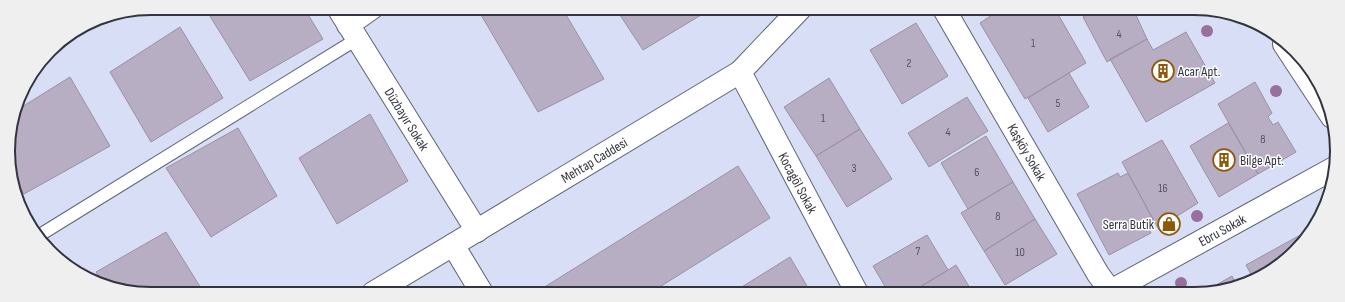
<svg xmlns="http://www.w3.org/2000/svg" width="1345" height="302" font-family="'Sofia Sans Condensed',sans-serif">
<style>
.building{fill:#b8aec4;stroke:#9a91a6}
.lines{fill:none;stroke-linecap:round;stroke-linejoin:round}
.lane-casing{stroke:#5e6377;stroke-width:14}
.street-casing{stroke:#5e6377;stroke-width:24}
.secondary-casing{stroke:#5e6377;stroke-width:24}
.lane{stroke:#fff;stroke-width:12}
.street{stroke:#fff;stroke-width:22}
.secondary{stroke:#fff;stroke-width:22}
.tree{fill:#996f9e}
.labels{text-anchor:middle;stroke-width:3;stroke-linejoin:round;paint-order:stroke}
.number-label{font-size:12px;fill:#545360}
.poi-label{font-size:14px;fill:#33353e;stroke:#fff;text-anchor:start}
.street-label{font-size:14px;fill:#33353e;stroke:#fff}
.rim{fill:none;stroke:#33353e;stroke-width:2}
</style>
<rect width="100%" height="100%" fill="#d8def5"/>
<path class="building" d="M216 8H304L323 39 250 81 208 13Z
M477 8H562L604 79 538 112Z
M616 9H711L643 50Z
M1001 9H1055L1086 63 1025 99 980 23Z
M1096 9H1117L1135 13 1147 39 1107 62 1083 17Z
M916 23 948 76 902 104 870 50Z
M180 27 223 98 151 142 110 72Z
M1186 32 1215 83 1146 122 1110 59 1147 39 1153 50Z
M1069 73 1089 107 1048 132 1028 98Z
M70 77 110 146 24 194 12 175 8 141 17 110Z
M829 78 860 129 816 156 784 107Z
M1255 82 1272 113 1268 117 1273 125 1278 122 1296 152 1258 174 1218 104Z
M967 97 988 131 929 167 908 133Z
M370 114 408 181 337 224 299 158Z
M1228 123 1258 174 1219 197 1190 146Z
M238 128 277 196 211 237 166 168Z
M860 129 892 179 847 207 816 156Z
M986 136 1013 182 968 209 941 163Z
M1162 140 1198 203 1158 228 1122 162Z
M738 166 770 218 650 293H535Z
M1118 173 1120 177 1128 173 1155 223 1148 227 1151 233 1109 255 1077 194Z
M1013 182 1035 219 984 251 961 213Z
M1035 219 1057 254 1005 285 984 251Z
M1313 228 1295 252 1254 280 1246 265Z
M166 232 204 293H132L103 283 96 272Z
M927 235 948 270 910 293H889L873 266Z
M790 257 811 293H732Z
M956 265 973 293H910L948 270Z
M1232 276 1237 285 1212 293H1202Z"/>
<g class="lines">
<g class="lane-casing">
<path id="lane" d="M43 233 357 39"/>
</g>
<g class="street-casing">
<path id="street" d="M338 8 477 231
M944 9 1098 274 1112 293
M348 25 372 8
M740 72 857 293
M453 245 482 293
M1107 293 1336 167"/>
</g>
<g class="secondary-casing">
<path id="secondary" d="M1284 44 1332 117
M373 293 740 72 800 9"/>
</g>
<use href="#lane" class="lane"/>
<use href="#street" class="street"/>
<use href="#secondary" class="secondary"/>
</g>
<g class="tree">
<circle cx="1207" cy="31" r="6"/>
<circle cx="1276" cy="91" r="6"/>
<circle cx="1197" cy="216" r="6"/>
<circle cx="1181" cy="283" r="6"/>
</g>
<defs>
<g id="building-ring" transform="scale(1.15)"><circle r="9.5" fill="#fff" stroke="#8e580b" stroke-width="1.5"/><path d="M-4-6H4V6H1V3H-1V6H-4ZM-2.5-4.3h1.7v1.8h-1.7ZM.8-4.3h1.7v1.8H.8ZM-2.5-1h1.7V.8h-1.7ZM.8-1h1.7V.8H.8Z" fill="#8e580b"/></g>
<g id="shop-ring" transform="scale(1.15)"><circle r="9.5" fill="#fff" stroke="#8e580b" stroke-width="1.5"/><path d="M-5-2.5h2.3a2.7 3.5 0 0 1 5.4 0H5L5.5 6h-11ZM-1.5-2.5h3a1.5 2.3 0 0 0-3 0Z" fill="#8e580b"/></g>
</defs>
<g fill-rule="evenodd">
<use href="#building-ring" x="1163" y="71"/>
<use href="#building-ring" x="1224" y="160"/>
<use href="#shop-ring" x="1169" y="224"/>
</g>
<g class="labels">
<g class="number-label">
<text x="1119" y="38">4</text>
<text x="1033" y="47">1</text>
<text x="909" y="67">2</text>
<text x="1058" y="107">5</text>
<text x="823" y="122">1</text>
<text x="948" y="136">4</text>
<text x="1263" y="143">8</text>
<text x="854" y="172">3</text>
<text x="977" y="176">6</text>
<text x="1163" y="192">16</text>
<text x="998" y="220">8</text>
<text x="918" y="255">7</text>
<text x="1020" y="256">10</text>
</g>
<g class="poi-label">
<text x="1178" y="76">Acar Apt.</text>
<text x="1240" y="165">Bilge Apt.</text>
<text x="1154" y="229" text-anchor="end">Serra Butik</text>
</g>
<g class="street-label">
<text transform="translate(407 119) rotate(58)" y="5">Düzbayır Sokak</text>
<text transform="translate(1027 152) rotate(60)" y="5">Kaşköy Sokak</text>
<text transform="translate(594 160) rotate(-31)" y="5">Mehtap Caddesi</text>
<text transform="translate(798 183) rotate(62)" y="5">Kocagöl Sokak</text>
<text transform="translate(1222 230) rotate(-29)" y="5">Ebru Sokak</text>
</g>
</g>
<path d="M0 0H1345V302H0ZM151 15H1194A136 136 0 0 1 1330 151V151A136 136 0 0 1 1194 287H151A136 136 0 0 1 15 151V151A136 136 0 0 1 151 15Z" fill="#efeff0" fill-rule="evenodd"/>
<path class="rim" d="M151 15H1194A136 136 0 0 1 1330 151V151A136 136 0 0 1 1194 287H151A136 136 0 0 1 15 151V151A136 136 0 0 1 151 15Z"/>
</svg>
